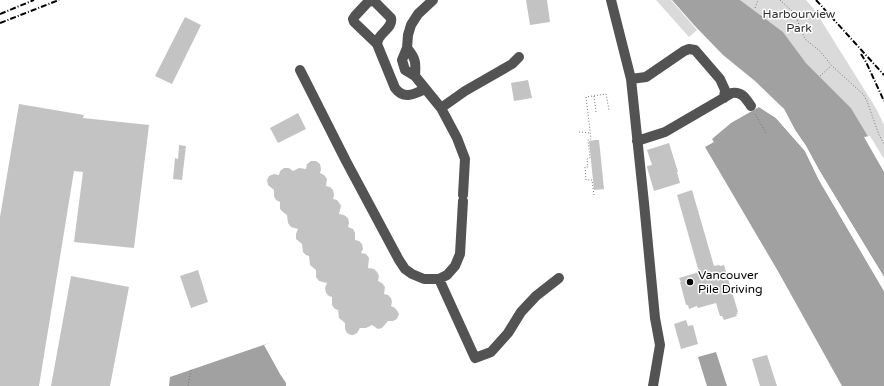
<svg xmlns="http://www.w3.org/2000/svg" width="884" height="386" font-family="'Varela Round',sans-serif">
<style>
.green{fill:#dadada}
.water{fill:#a1a1a1}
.pier{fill:#fff}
.building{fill:#c3c3c3}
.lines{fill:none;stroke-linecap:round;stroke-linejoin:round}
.path{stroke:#757575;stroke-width:1;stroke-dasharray:1 2;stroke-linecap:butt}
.minor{stroke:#535353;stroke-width:10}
.rail{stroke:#000;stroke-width:2;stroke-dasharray:6 2 1 2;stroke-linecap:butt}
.poi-dot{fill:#000;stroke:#fff;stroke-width:1.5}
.labels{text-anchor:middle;stroke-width:3;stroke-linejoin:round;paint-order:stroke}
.park-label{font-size:12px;fill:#313131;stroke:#fff}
.poi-label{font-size:12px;fill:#000;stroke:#fff;text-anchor:start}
</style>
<rect width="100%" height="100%" fill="#fff"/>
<path class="green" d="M656 0H671L697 30 689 37Z
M740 0H806L814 9 877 110 884 125V163L851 108 806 63 783 32Z"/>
<path class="water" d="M672 0H740L783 32 806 63 851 108 884 163V277L819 170 806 146 795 130 784 109 755 81 723 55 694 25Z
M759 107 776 118 805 151 819 180 884 291V386H842L779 273 705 147 714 142 712 139 731 123Z
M269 343 286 371V386H169L170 377Z
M716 352 727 386H707L698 357Z"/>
<path class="pier" d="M775 101 784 109 795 130 806 146 819 170 884 277V279L882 278 818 174 884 287V291L819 180 805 151 776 118 759 107 764 108 777 116 805 148 793 131 782 111 777 106Z
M870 136 884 159V172L864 137Z
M271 342 286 367V383L280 374 264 345Z"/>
<path class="building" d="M526 0H547L550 22 530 25Z
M185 17 201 25 172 84 155 76Z
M528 80 532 98 514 101 511 83Z
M19 104 84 115 83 118 149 125 134 248 74 242 83 172 74 171 39 386H0V217Z
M298 113 306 129 278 143 270 128Z
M595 140H599L604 189 594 190 589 141Z
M669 143 678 172H677L680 183 654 191 647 167V166L652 165 647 150Z
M179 145 186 146 182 180 173 179 175 158 178 159Z
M311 161H316L320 164 321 169 320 173 324 175 327 179 326 186 330 187 333 190 334 195 333 199 337 200 340 204 341 206 339 214 344 215 348 218 349 223 348 227 353 229 355 233V240L359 241 362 244 363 249 361 253 366 254 369 258 368 268 374 269 377 272 379 276 378 281 382 283 385 287 384 294 388 295 391 298 392 302 391 306 395 308 398 312 399 314 397 319 393 321H388L382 328 378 329 372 325 366 328H360L357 333 353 335H351L347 333 345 329V323L339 318 338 310 335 309 332 305V297L329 296 326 293 325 288 327 283 319 281 316 277V270L310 265 309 256 306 255 303 252 302 244 296 239V234L298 229 291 227 288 223 287 215 283 212 280 209V202L276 200 274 196V190L268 185 267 180 269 176 274 174 279 175 280 171 284 168H289L293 171 299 168 306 169 307 164Z
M692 190 714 266 719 265 720 266 724 265 738 312H737L738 314H736L737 316 724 320 722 316H720L716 303 698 308 697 306 689 309 688 305H686L680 282H681L679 278 699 272 677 195Z
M198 270 208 302 191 308 180 276Z
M71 276 129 287 110 386H51Z
M686 320 688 326 693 325 698 344 681 349 674 324Z
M767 355 777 386H760L752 359Z"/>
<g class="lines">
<path class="path" d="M780 0 793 12 796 17 804 37 806 40 820 51 831 65 863 94 867 101 879 135 884 144
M755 8 758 0
M820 76 831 66
M594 96 596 112
M755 114 766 133
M579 132 590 133
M594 195 592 180H586L585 167H588L587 159 590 158 588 140 591 139 586 97 606 94 609 110
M188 386 191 370"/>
<path class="minor" d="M433 0 418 14 411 25 408 35 407 48 402 60 405 70 415 76 441 108 457 138 465 159 463 195
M611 0 631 79 644 203 655 318 660 345 653 386
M377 44 354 22 353 19 355 16 368 2 371 1 375 2 391 18C393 27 383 31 379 38 379 38 377 43 377 44L395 88C404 100 414 94 425 89
M407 48C416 59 416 62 415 76
M300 70 346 161 399 260 405 269 412 274 424 279H439L447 275 455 266 460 254 463 201
M631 79 646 77 684 51 689 49 695 50 720 79 725 90 724 98
M441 108 465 91 512 64 519 57
M637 141 665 132 732 93C742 91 746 99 751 106
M439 279 475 358 491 352 508 333 521 312 536 296 559 278"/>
<path class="rail" d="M816 0 884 75
M0 14 34 0
M0 23 59 0
M861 54 866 62 884 101"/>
</g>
<circle class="poi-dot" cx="690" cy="282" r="4"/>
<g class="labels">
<g class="park-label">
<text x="799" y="18">Harbourview<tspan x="799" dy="14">Park</tspan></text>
</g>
<g class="poi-label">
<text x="698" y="279">Vancouver<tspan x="698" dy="14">Pile Driving</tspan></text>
</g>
</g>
</svg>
